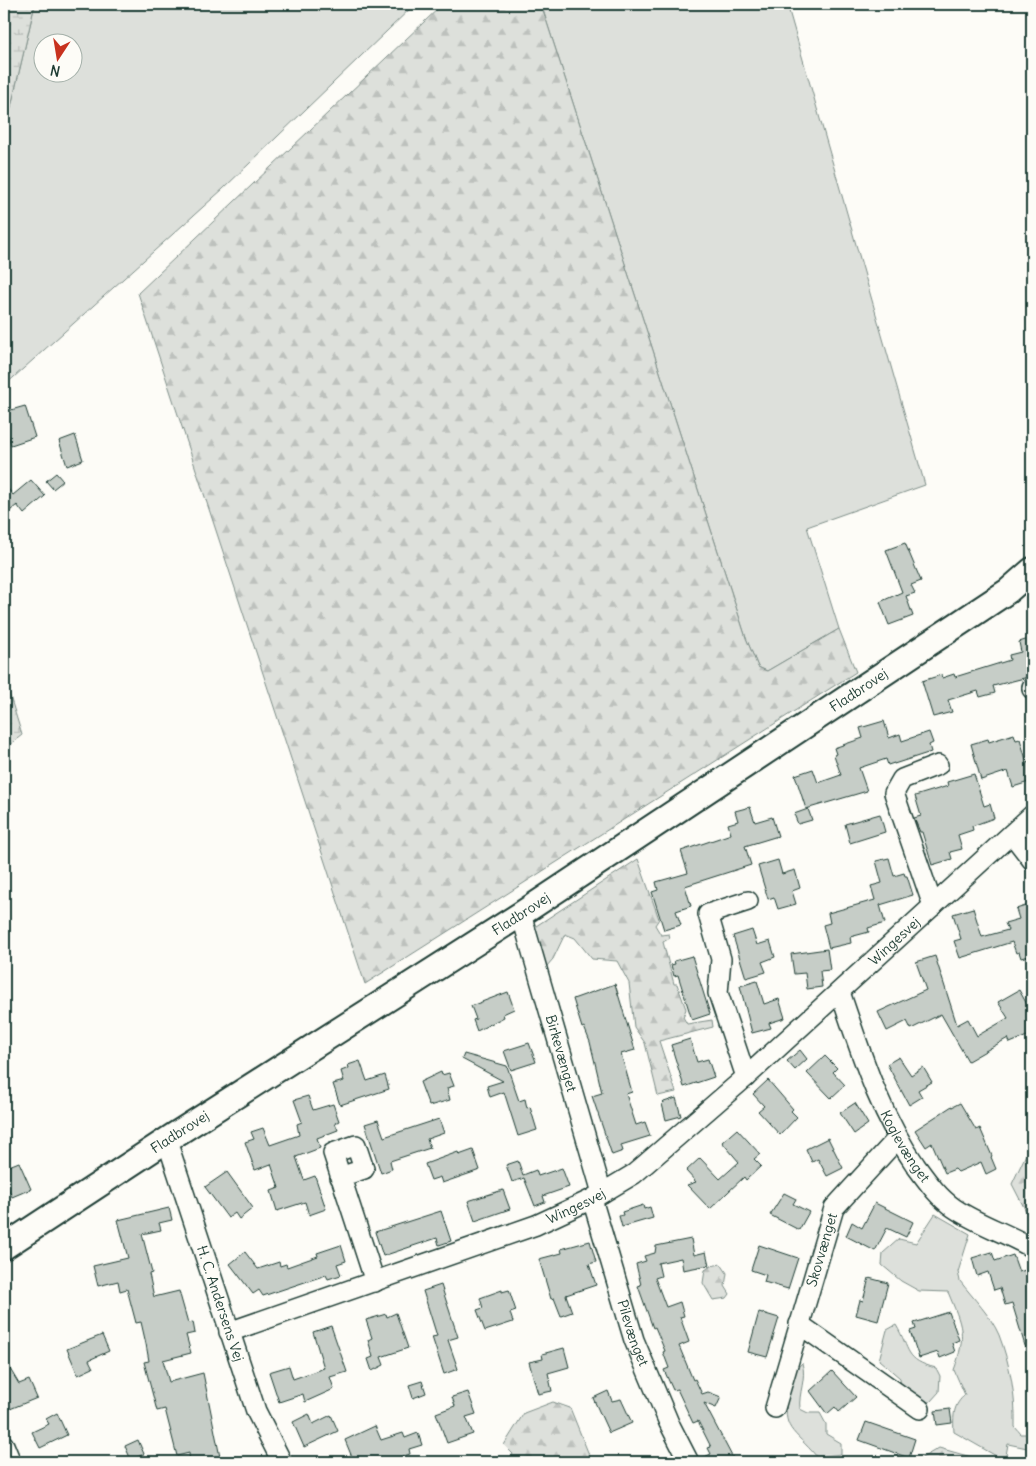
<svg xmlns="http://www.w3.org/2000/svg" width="1036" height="1466" font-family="Delius,sans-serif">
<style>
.green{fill:#dde0db;stroke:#7e8e88;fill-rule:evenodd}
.forest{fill:url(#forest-firs);stroke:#7e8e88}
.wetland{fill:url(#wetland-marsh);stroke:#7e8e88}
.building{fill:#c6cdc7;stroke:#1f3d34}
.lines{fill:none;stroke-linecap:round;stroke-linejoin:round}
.minor-casing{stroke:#1f3d34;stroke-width:22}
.major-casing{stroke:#1f3d34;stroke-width:28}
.minor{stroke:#fdfcf7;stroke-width:19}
.major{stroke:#fdfcf7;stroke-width:24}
.labels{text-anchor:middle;stroke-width:4;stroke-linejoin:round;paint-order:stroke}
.street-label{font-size:14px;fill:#1f3d34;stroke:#fdfcf7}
</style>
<defs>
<pattern id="forest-firs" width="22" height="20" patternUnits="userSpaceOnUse" patternTransform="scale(1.25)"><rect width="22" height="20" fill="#dde0db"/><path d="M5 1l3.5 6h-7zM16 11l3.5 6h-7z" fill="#bdc1bd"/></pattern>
<pattern id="wetland-marsh" width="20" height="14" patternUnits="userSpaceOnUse" patternTransform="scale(1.25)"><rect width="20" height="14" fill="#dde0db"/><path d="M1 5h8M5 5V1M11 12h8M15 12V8" fill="none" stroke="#bdc1bd"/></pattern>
</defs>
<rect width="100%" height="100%" fill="#fdfcf7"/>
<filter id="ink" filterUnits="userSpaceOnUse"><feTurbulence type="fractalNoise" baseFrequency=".02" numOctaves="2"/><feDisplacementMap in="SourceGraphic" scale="10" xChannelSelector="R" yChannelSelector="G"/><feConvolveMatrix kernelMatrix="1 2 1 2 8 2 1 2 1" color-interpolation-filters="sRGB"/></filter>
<g filter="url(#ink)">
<path class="green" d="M35 4H415L223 189 4 386V119L9 115ZM42 42H72V72H42Z
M541 4H787L925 485 807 527 839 629 767 671 758 667 746 638Z
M935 1214 970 1234 958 1272 960 1281C973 1298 991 1316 999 1335 1010 1364 1016 1396 1015 1427L1021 1434H1032V1449L1008 1444 1005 1461 954 1432C953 1416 953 1405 965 1395L954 1370C967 1334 962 1326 948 1292L919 1291 901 1281 882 1265 883 1253 899 1239 916 1243Z
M896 1325C911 1350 904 1360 936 1368L940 1376 939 1392 930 1402 916 1401 901 1391 900 1378 879 1360 887 1330Z
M802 1363C807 1378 798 1393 800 1409L808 1413H820L826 1424V1434L841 1443V1454L817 1457C794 1429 780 1431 789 1391 792 1379 793 1372 802 1363Z"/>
<path class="forest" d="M443 4H541L746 638 758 667 767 671 839 629 856 672 365 984 138 293Z
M638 859 659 919 655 925 661 935 669 934 670 938 663 942 674 984H677L686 1009 683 1017 687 1024 712 1020 713 1027 659 1041 676 1092 658 1096 645 1043 634 1027 629 983 617 961 592 959 575 938 565 934 553 959 546 967 533 928Z
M1030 1146H1032V1223L1012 1184Z
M721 1264 727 1273 725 1286 730 1294 727 1298 713 1300 703 1283 705 1270 711 1266Z
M553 1402 570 1408 592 1462H507L513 1454 504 1445 524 1413Z
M939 1448 989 1462H915Z"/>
<path class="wetland" d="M4 4H35L9 115 4 119Z
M4 677 22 735 4 749Z"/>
<path class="building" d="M25 406 35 437 11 445 4 422V412Z
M75 435 83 460 67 466 59 441Z
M56 473 63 481 53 489 46 481Z
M31 480 45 496 24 514 17 505 4 516V484L13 495Z
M905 543 921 581 911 585 915 593 906 596 913 616 889 625 880 602 902 592 886 550Z
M1032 638V676L993 686 995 693 980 697 978 691 948 700 952 712 933 717 922 681 941 675 942 678 954 674 955 677 1010 660 1009 655 1021 652 1019 642Z
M884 721 889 738 900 734 902 741 929 732 933 743 929 745 931 752 894 764V763L888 765 886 759 859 768 867 791 806 809 795 775 813 769 818 783 841 775 834 755 836 754 834 748 863 738 860 728Z
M1014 734 1016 740 1020 739 1027 763 1032 761V781L1013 787 1008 771 981 780 971 744 988 739 989 742Z
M974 774 984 806 990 804 994 818 972 826 973 830 958 835 962 849 950 852 952 859 932 865 922 832H920L914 818 921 816 915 796 948 786 947 782Z
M750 807 755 822 772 817 778 836 745 846 751 865 685 886 691 906 676 911 681 925 664 930 652 892 658 890 656 882 688 873 681 851 731 834 728 824 738 821 735 811Z
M808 809 812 820 798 824 794 814Z
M880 814 885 832 850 843 845 824Z
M889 858 894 876 904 873 905 876H907L913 895 880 905 885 923 868 928 869 932 850 937 851 943 829 948 823 925 830 923 828 913 875 900 871 886 882 883 876 861Z
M778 860 782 874 795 870 800 888 792 891 796 904 778 909 774 897 768 899 758 866Z
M1032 904V940L1028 941 1032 955 1021 958 1019 952 1016 953 1012 942 960 958 954 941 961 939 953 914 973 908 982 937 1008 930 1005 923 1019 919 1016 909Z
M752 930 757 945 770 941 775 957 762 962 766 972 746 978 733 936Z
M827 949 830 970 820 971 822 987 807 989 805 973 794 974 791 954Z
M692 956 710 1014 692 1020 678 975 674 976 671 965 675 964 674 961Z
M935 956 957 1025 968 1019 977 1036 1008 1018 998 1002 1019 990 1028 1006 1032 1004V1034L1010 1043 1008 1038 968 1061 941 1014 911 1029 907 1021 887 1031 878 1012 926 990 916 962Z
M757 981 764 1004 779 999 785 1018 769 1023 771 1028 752 1033 740 986Z
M615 984 635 1050 621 1054 632 1092 626 1094 636 1125 645 1122 650 1136 621 1145 623 1151 612 1155 592 1096 602 1093 596 1067 590 1042 584 1027 582 1028 573 999Z
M508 992 514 1009 503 1014 504 1017 477 1031 473 1020 476 1019 471 1006Z
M690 1039 697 1062 708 1059 714 1077 684 1087 671 1045Z
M529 1043 536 1062 511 1070 504 1051Z
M800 1050 807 1059 795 1070 787 1061Z
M464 1054 507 1066 519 1101 525 1099 527 1108 530 1107 537 1130 518 1136 504 1092 490 1097 487 1086 503 1081 462 1059Z
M825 1056 837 1068 833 1072 845 1085 831 1098 807 1073Z
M899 1057 911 1075 923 1067 932 1082 918 1090 922 1097 909 1105 887 1064Z
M360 1061 367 1081 385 1075 389 1089 340 1105 333 1084 344 1081 341 1071 349 1068 348 1065Z
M441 1072 442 1075 449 1073 454 1086 447 1088 450 1100 429 1106 420 1082Z
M768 1080 793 1109 791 1111 797 1117 780 1135 758 1111 764 1106 753 1094Z
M308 1096 313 1110 333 1104 339 1121 335 1123 338 1130 317 1138 320 1148 296 1157 304 1180 315 1176 326 1209 309 1215 305 1202 277 1211 271 1191 279 1188 271 1164 255 1170 245 1142 254 1139 251 1132 263 1128 270 1145 299 1135 297 1124 302 1122 294 1100Z
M676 1098 681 1116 666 1120 662 1104 664 1102Z
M855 1103 868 1124 854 1134 840 1113Z
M960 1103 976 1130 980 1128 992 1156 991 1157 996 1169 986 1174 981 1162 958 1172 955 1169 945 1173 932 1143 926 1147 915 1130 952 1106V1107Z
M439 1119 444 1133 427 1139 430 1148 390 1161 392 1169 381 1173 365 1124 378 1120 384 1137Z
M737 1129 760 1154 754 1159 761 1166 746 1180 744 1177 710 1209 687 1185 696 1182 686 1171 700 1158 720 1179 739 1162 722 1142Z
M828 1138 843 1168 827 1176 818 1159 812 1162 806 1149Z
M473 1150 480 1170 442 1183 440 1177 431 1180 425 1164 458 1152 459 1155Z
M518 1161 523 1175 536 1170 538 1176 562 1168 569 1187 543 1196 545 1202 535 1206 524 1178 512 1182 506 1165Z
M19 1162 31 1189 12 1197 4 1178V1168Z
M227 1172 253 1208 239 1219 235 1213 228 1218 205 1187Z
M503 1190 510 1209 475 1221 468 1201Z
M784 1193 796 1199 793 1204 809 1212 799 1230 770 1215Z
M875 1203 913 1222 906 1237 887 1228 875 1251 846 1236 852 1222 862 1228Z
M643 1205 644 1209 650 1207 653 1218 622 1227 619 1216 623 1215 622 1212Z
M169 1208 172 1220 159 1223 161 1230 142 1234 152 1273 149 1274 154 1297 179 1291 188 1323 193 1322 195 1333 186 1335 191 1353 163 1360 169 1382 203 1373 221 1462H190L189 1453 177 1456 165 1409 157 1411 144 1362 149 1361 146 1344 141 1322 136 1323 127 1289 120 1291 118 1281 98 1286 93 1266 128 1258 118 1220Z
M441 1211 451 1241 439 1245 437 1238 383 1256 375 1232Z
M691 1239 694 1255 706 1252 709 1265 683 1270 681 1258 658 1263 661 1276 655 1278 666 1307 680 1302 684 1316 680 1317 689 1342 679 1346 693 1380 695 1379 702 1394 708 1392 721 1397 716 1408 704 1403 735 1462H700V1459L711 1454 708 1448 711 1447 698 1421 693 1423 677 1389 673 1390 664 1370 669 1368 663 1352 665 1351 655 1327 653 1328 638 1286 641 1285 636 1264 646 1261 644 1256 655 1253 656 1246Z
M590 1241 596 1262 589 1264 596 1285 566 1295 572 1312 561 1316 554 1298 551 1299 539 1259 562 1253 561 1249Z
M341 1245 346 1261 337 1264 341 1275 328 1279 326 1275 263 1296 259 1290 253 1294 230 1264 245 1252 258 1269 279 1262 280 1266 286 1264 287 1267 318 1256 317 1253Z
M759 1245 798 1258 788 1289 764 1282 766 1275 751 1270Z
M992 1252 995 1261 1013 1255 1019 1272 1029 1269 1032 1279V1359H1029L1012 1303 1005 1305 1000 1288 994 1290 988 1272 977 1276 972 1258Z
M869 1278 888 1283 878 1321 856 1315 860 1300 863 1301Z
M441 1285 458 1337 448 1340 458 1369 444 1374 432 1337 437 1336 423 1291Z
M502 1290V1292L509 1290 516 1311 510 1313 513 1322 485 1331 477 1310 483 1308 480 1298Z
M759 1312 779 1318 767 1357 748 1352Z
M949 1312 959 1340 952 1343 955 1352 940 1358 938 1352 919 1358 910 1331 916 1329 914 1323Z
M396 1313 408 1348 381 1357 384 1365 372 1371 368 1359 373 1357 368 1340 372 1338 366 1320 386 1314 387 1317Z
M331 1326 347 1372 330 1377 334 1389 305 1402 303 1394 279 1402 269 1372 289 1366 293 1379 324 1368 313 1332Z
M102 1335 109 1351 89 1360 93 1368 78 1375 67 1349Z
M564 1348 569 1367 548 1373 552 1391 538 1394 529 1362 543 1359 542 1354Z
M4 1359 19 1384 29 1380 37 1398 10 1409 4 1394Z
M832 1371 856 1397 839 1412 835 1407 827 1414 810 1391Z
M422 1381 426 1393 413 1398 409 1385Z
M608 1391 612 1401 621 1399 632 1423 609 1433 593 1398Z
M468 1392 476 1414 466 1417 473 1434 447 1443 436 1413 455 1406 452 1397Z
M950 1409 952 1423 937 1425 935 1411Z
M57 1413 67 1435 40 1448 32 1432 49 1424 46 1419Z
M309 1414 313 1424 331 1415 338 1431 304 1447 293 1422Z
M866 1422 915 1439 909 1458 859 1440Z
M375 1426 381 1440 403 1433 405 1438 418 1433 422 1445 409 1449 410 1454 385 1462H354L345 1440Z
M138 1440 144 1454 131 1460 125 1446Z"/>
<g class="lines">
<g class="minor-casing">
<g id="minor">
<path d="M1032 687V689"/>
<path d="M1012 834 1032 860"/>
<path d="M933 906 894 793 902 779 938 765"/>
<path id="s1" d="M521 914 602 1193"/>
<path id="s2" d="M840 992C861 1053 879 1113 916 1166 927 1181 938 1197 954 1208 979 1225 1007 1233 1032 1248"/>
<path d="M746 1077 718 993 721 959 708 914 748 901"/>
<path id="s3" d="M167 1141 256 1411 282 1462"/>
<path d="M340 1177 364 1169 356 1145 333 1153 375 1282"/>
<path id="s4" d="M592 1199 634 1340 669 1423 689 1462"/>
<path d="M799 1324 920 1409"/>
<path id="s5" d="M229 1332 536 1225 592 1199 634 1174 746 1077 1032 815"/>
<path id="s6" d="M775 1408 834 1208 897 1139"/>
<path d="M4 1445 11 1462"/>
</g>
</g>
<g class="major-casing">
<g id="major">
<path id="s7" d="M4 1247 173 1136 521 914 1008 591 1032 570"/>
</g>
</g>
<use href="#minor" class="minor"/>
<use href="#major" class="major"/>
</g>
</g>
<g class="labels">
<g class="street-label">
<text dy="5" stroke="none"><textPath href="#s7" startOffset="1020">Fladbrovej</textPath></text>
<text dy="5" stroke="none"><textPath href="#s7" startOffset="615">Fladbrovej</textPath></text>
<text dy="5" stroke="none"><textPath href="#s5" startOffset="785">Wingesvej</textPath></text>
<text dy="5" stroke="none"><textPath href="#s1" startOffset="145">Birkevænget</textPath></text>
<text dy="5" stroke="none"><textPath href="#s7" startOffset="210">Fladbrovej</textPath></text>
<text dy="5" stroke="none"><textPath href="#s2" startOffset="168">Koglevænget</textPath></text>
<text dy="5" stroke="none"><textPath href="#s5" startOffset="369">Wingesvej</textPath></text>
<text dy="5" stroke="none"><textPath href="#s6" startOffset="165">Skovvænget</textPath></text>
<text dy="5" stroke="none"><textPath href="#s3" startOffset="171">H. C. Andersens Vej</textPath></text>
<text dy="5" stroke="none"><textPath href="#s4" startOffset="140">Pilevænget</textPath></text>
</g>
</g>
<rect width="1036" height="1466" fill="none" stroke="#fdfcf7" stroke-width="20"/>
<rect x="10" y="10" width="1016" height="1446" fill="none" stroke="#1f3d34" stroke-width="2" filter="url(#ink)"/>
<g transform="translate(58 58) rotate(192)"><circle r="24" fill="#fdfcf7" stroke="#a4b0a9"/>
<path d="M0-4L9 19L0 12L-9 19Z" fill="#c8321e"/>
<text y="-8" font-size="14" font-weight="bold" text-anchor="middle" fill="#1f3d34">N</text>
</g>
</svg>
